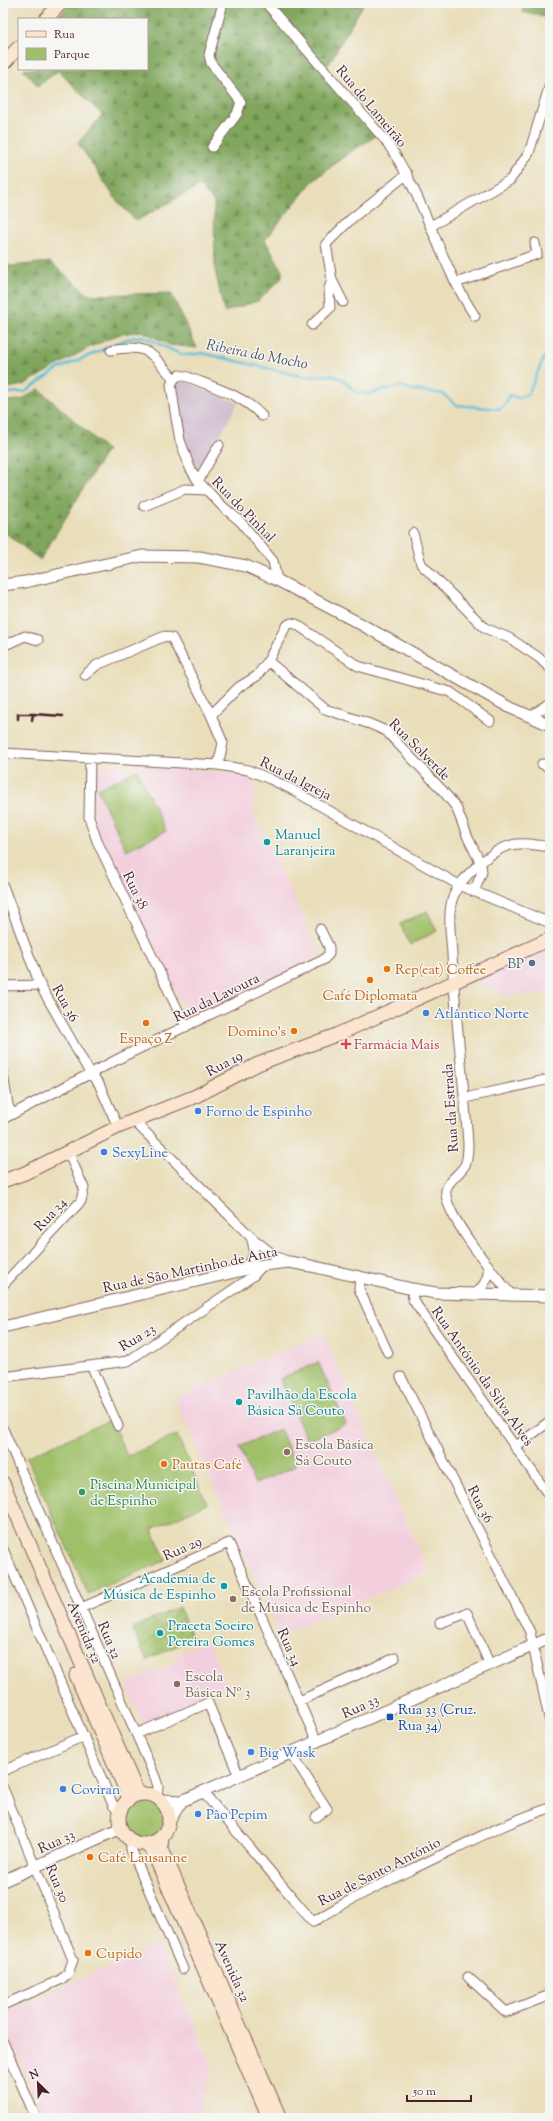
<svg xmlns="http://www.w3.org/2000/svg" width="553" height="2121" font-family="'Sorts Mill Goudy',serif">
<style>
.built{fill:#f3cfde}
.industrial{fill:#cfbdce}
.green{fill:#9fbf68;stroke:#746f4a}
.forest{fill:url(#forest-firs);stroke:#646244}
.garden{fill:url(#garden-furrows);stroke:#746f4a}
.lines{fill:none;stroke-linecap:round;stroke-linejoin:round}
.stream{stroke:#5cbdda;stroke-width:2.5}
.minor-casing{stroke:#82625d;stroke-width:11}
.tertiary-casing{stroke:#82625d;stroke-width:13}
.secondary-casing{stroke:#82625d;stroke-width:15}
.minor{stroke:#fff;stroke-width:9}
.tertiary{stroke:#fff;stroke-width:11}
.secondary{stroke:#fbe5cf;stroke-width:13}
.rail{stroke:#4a1f2b;stroke-width:2.5}
.culture-dot{fill:#0f9aa8;stroke:#f6f6f2;stroke-width:1.5}
.service-dot{fill:#5c6f8a;stroke:#f6f6f2;stroke-width:1.5}
.food-dot{fill:#e8710a;stroke:#f6f6f2;stroke-width:1.5}
.shop-dot{fill:#3f7fe0;stroke:#f6f6f2;stroke-width:1.5}
.health-dot{fill:#e0444e;stroke:#f6f6f2;stroke-width:1.5}
.education-dot{fill:#8d6e63;stroke:#f6f6f2;stroke-width:1.5}
.leisure-dot{fill:#2e9e5b;stroke:#f6f6f2;stroke-width:1.5}
.transit-dot{fill:#1a4fb4;stroke:#f6f6f2;stroke-width:1.5}
.labels{text-anchor:middle;stroke-width:3;stroke-linejoin:round;paint-order:stroke}
.street-label{font-size:14px;fill:#4a1f2b;stroke:#f6f6f2}
.culture-label{font-size:14px;fill:#0d838f;stroke:#f6f6f2;text-anchor:start}
.service-label{font-size:14px;fill:#4e5e75;stroke:#f6f6f2;text-anchor:end}
.food-label{font-size:14px;fill:#c56008;stroke:#f6f6f2;text-anchor:start}
.shop-label{font-size:14px;fill:#366cbe;stroke:#f6f6f2;text-anchor:start}
.health-label{font-size:14px;fill:#be3a42;stroke:#f6f6f2;text-anchor:start}
.education-label{font-size:14px;fill:#785e54;stroke:#f6f6f2;text-anchor:start}
.leisure-label{font-size:14px;fill:#27864d;stroke:#f6f6f2;text-anchor:start}
.transit-label{font-size:14px;fill:#164399;stroke:#f6f6f2;text-anchor:start}
.water-label{font-size:15px;font-style:italic;fill:#505668;stroke:#f6f6f2}
</style>
<defs>
<pattern id="forest-firs" width="22" height="20" patternUnits="userSpaceOnUse"><rect width="22" height="20" fill="#7fa65c"/><path d="M5 1l3.5 6h-7zM16 11l3.5 6h-7z" fill="#6a874c"/></pattern>
<pattern id="garden-furrows" width="10" height="10" patternUnits="userSpaceOnUse"><rect width="10" height="10" fill="#9fbf68"/><path d="M-1 1l2-2M0 10L10 0M9 11l2-2" fill="none" stroke="#849b56"/></pattern>
</defs>
<rect width="100%" height="100%" fill="#f6f6f2"/>
<filter id="ink" filterUnits="userSpaceOnUse"><feTurbulence type="fractalNoise" baseFrequency=".025" numOctaves="2"/><feDisplacementMap in="SourceGraphic" scale="8" xChannelSelector="R" yChannelSelector="G"/><feConvolveMatrix kernelMatrix="1 2 1 2 8 2 1 2 1" color-interpolation-filters="sRGB"/></filter>
<filter id="wash" filterUnits="userSpaceOnUse"><feTurbulence type="fractalNoise" baseFrequency=".012" numOctaves="4" result="noise"/><feDisplacementMap in="SourceGraphic" scale="16" xChannelSelector="R" yChannelSelector="G"/><feGaussianBlur stdDeviation="0.9" result="paint"/><feColorMatrix in="noise" values="0 0 0 0 0 0 0 0 0 0 0 0 0 0 0 0 0 1.4 0 .05"/><feComposite in="paint" operator="in"/></filter>
<g filter="url(#wash)">
<rect width="100%" height="100%" fill="#e9deb9"/>
<path class="built" d="M104 765 224 772 253 779 255 784 254 815 321 955 201 1014 195 1015 190 1005 184 1008 98 833 92 812 96 773 99 768Z
M550 947V993L505 996 492 989H486L476 979Z
M322 1333 429 1573 280 1635 175 1398Z
M208 1641 227 1686 194 1700 195 1704 144 1726 126 1683 175 1662 173 1656Z
M150 1948H157L162 1951 213 2067 197 2118H45L3 2023V2017L6 2013Z"/>
<path class="industrial" d="M177 378 238 403 219 438H215L203 465 193 467 182 435 175 386Z"/>
<path class="green" d="M137 770 166 831 126 850 97 789Z
M427 911 437 931 410 945 400 924Z
M318 1362 346 1424 307 1441 280 1379Z
M111 1420 127 1456 177 1435 207 1504 152 1529 166 1560 88 1594 26 1457Z
M280 1429 296 1466 255 1484 239 1447Z
M125 1819a19 19 0 1 1 38 0a19 19 0 1 1-38 0Z"/>
<path class="forest" d="M71 3H364L327 67 376 136 350 152 312 182 265 240 282 271V278L258 301 224 312 215 270 214 202 199 186 136 221 117 201 78 143 102 115 58 71 38 86 23 69H147V19H56Z
M526 3H550V18L522 12Z
M3 260 10 266 50 262 89 295 171 293 197 348 170 345 142 331 120 334 88 348 23 385 3 389Z
M39 389 107 450 40 560 3 531V401L21 400Z"/>
<path class="garden" d="M179 1607 193 1638 147 1660 132 1628Z"/>
<g class="lines">
<path class="stream" d="M3 396 8 393 25 392 58 369 127 339 142 336 180 354 190 355 202 353 305 377 331 375 342 379 356 392 367 394 401 386 414 390 443 394 456 405 500 409 506 403 509 395 518 398 528 394 544 358 550 351"/>
</g>
</g>
<g filter="url(#ink)">
<g class="lines">
<g class="minor-casing">
<path id="minor" d="M266 3 385 140C424 193 438 261 475 316
M212 147 237 114 241 102 211 63 209 55 223 3
M431 226 510 180 529 153 550 84
M332 280 343 302
M456 283 537 254 535 243
M312 325 330 308 329 288 332 280 326 244 351 219 407 174
M111 350C149 343 150 353 174 379L171 385 176 418 180 440 190 468 198 481 222 506 240 521 273 561 277 580
M174 379 179 375 188 377C213 387 243 395 262 416
M198 481 219 445
M144 506 185 489 206 490
M413 533 421 564 485 628 509 638 538 657 550 668
M3 646 25 636 38 640
M268 661 325 709 370 724 386 731 443 791 456 807 468 838 481 864 482 872 474 892
M85 675 97 665 165 636 172 638 211 715 223 743 218 765
M211 715 239 687 257 676 268 661 286 626 291 623 296 624 358 666 450 692 490 721
M531 716 550 703
M3 753 218 765 248 770 270 779 291 789 459 885 550 923
M90 758 89 817 97 841 186 1027
M542 764 550 768
M3 886 40 985 90 1073 99 1084 118 1127
M3 986 40 985
M3 1074 8 1105 12 1114
M465 1098 550 1079
M3 1119 122 1057 323 960 329 954V947L320 929
M133 1120 251 1237 275 1256 289 1262
M241 1269C255 1261 256 1252 251 1237
M360 1277 359 1289 388 1353
M3 1285 81 1201 84 1188 68 1152
M412 1289 413 1300 550 1497
M474 1295C484 1287 490 1278 488 1265
M512 1296C497 1277 442 1213 446 1190 448 1180 460 1174 465 1165 468 1159 468 1151 468 1144 464 1081 455 1017 452 954 451 936 447 914 453 897 460 878 491 850 511 845 523 842 538 845 550 847
M92 1367 118 1426
M3 1377 128 1361 253 1276 263 1265
M401 1377 530 1632 550 1722
M3 1429 155 1777 158 1786 157 1797
M515 1447 550 1421
M3 1549 113 1805 120 1813
M81 1608 229 1543 317 1742
M440 1623 467 1613 490 1665
M299 1701 395 1658
M136 1734 208 1703 239 1776
M291 1753 327 1809 316 1817
M3 1771 84 1736
M3 1788 73 1960 68 1974 60 1980 3 2005
M203 1792 313 1922C349 1899 388 1881 427 1862 467 1843 507 1822 550 1808
M131 1840V1849L183 1969
M468 1977 506 2012 550 1995
M3 2042 36 2118"/>
</g>
<g class="tertiary-casing">
<path id="tertiary" d="M3 585 25 582 142 556 199 557 246 566 277 580 357 622 511 708 550 725
M3 1327 263 1265 289 1262 311 1266 412 1289 436 1293 550 1296
M162 1800 182 1801 550 1638
M170 1819 182 1801
M3 1881 121 1828"/>
</g>
<g class="secondary-casing">
<path id="secondary" d="M46 19 61 3
M3 64 19 47
M3 1181 25 1173 118 1127 196 1096 258 1064 336 1035 550 939
M3 1483 138 1794
M76 1675 129 1798
M119 1819a25 25 0 1 1 50 0a25 25 0 1 1-50 0Z
M162 1837 161 1847 280 2118
M145 1844 152 1850 269 2118"/>
</g>
<use href="#minor" class="minor"/>
<use href="#tertiary" class="tertiary"/>
<use href="#secondary" class="secondary"/>
<path class="rail" d="M18 719V714H33
M32 720 33 714 63 716"/>
</g>
</g>
<g class="culture-dot">
<circle cx="267" cy="842" r="4"/>
<circle cx="239" cy="1402" r="4"/>
<circle cx="224" cy="1586" r="4"/>
<circle cx="160" cy="1633" r="4"/>
</g>
<circle class="service-dot" cx="532" cy="963" r="4"/>
<g class="food-dot">
<circle cx="387" cy="969" r="4"/>
<circle cx="370" cy="980" r="4"/>
<circle cx="146" cy="1023" r="4"/>
<circle cx="294" cy="1031" r="4"/>
<circle cx="164" cy="1464" r="4"/>
<circle cx="90" cy="1857" r="4"/>
<circle cx="88" cy="1953" r="4"/>
</g>
<g class="shop-dot">
<circle cx="426" cy="1013" r="4"/>
<circle cx="198" cy="1111" r="4"/>
<circle cx="104" cy="1152" r="4"/>
<circle cx="251" cy="1752" r="4"/>
<circle cx="63" cy="1789" r="4"/>
<circle cx="198" cy="1814" r="4"/>
</g>
<path class="health-dot" d="M344 1038h4v4h4v4h-4v4h-4v-4h-4v-4h4z"/>
<g class="education-dot">
<circle cx="287" cy="1452" r="4"/>
<circle cx="233" cy="1599" r="4"/>
<circle cx="177" cy="1684" r="4"/>
</g>
<circle class="leisure-dot" cx="82" cy="1492" r="4"/>
<rect class="transit-dot" x="386" y="1713" width="8" height="8" rx="2"/>
<g class="labels">
<g class="street-label">
<text transform="translate(372 106) rotate(50)" y="5">Rua do Lameirão</text>
<text transform="translate(244 509) rotate(46)" y="5">Rua do Pinhal</text>
<text transform="translate(420 749) rotate(45)" y="5">Rua Solverde</text>
<text transform="translate(296 778) rotate(27)" y="5">Rua da Igreja</text>
<text transform="translate(136 890) rotate(64)" y="5">Rua 38</text>
<text transform="translate(216 997) rotate(-26)" y="5">Rua da Lavoura</text>
<text transform="translate(66 1003) rotate(61)" y="5">Rua 36</text>
<text transform="translate(224 1063) rotate(-28)" y="5">Rua 19</text>
<text transform="translate(450 1108) rotate(-94)" y="5">Rua da Estrada</text>
<text transform="translate(50 1214) rotate(-47)" y="5">Rua 34</text>
<text transform="translate(190 1269) rotate(-12)" y="5">Rua de São Martinho de Anta</text>
<text transform="translate(137 1337) rotate(-31)" y="5">Rua 23</text>
<text transform="translate(483 1376) rotate(55)" y="5">Rua António da Silva Alves</text>
<text transform="translate(481 1504) rotate(63)" y="5">Rua 36</text>
<text transform="translate(182 1548) rotate(-24)" y="5">Rua 29</text>
<text transform="translate(85 1632) rotate(67)" y="5">Avenida 32</text>
<text transform="translate(110 1640) rotate(67)" y="5">Rua 32</text>
<text transform="translate(290 1647) rotate(66)" y="5">Rua 34</text>
<text transform="translate(360 1706) rotate(-24)" y="5">Rua 33</text>
<text transform="translate(56 1841) rotate(-24)" y="5">Rua 33</text>
<text transform="translate(379 1871) rotate(-27)" y="5">Rua de Santo António</text>
<text transform="translate(58 1883) rotate(67)" y="5">Rua 30</text>
<text transform="translate(233 1971) rotate(66)" y="5">Avenida 32</text>
</g>
<g class="culture-label">
<text x="275" y="839">Manuel<tspan x="275" dy="16">Laranjeira</tspan></text>
<text x="247" y="1399">Pavilhão da Escola<tspan x="247" dy="16">Básica Sá Couto</tspan></text>
<text x="216" y="1583" text-anchor="end">Academia de<tspan x="216" dy="16">Música de Espinho</tspan></text>
<text x="168" y="1630">Praceta Soeiro<tspan x="168" dy="16">Pereira Gomes</tspan></text>
</g>
<g class="service-label">
<text x="524" y="968">BP</text>
</g>
<g class="food-label">
<text x="395" y="974">Rep(eat) Coffee</text>
<text x="370" y="1000" text-anchor="middle">Café Diplomata</text>
<text x="286" y="1036" text-anchor="end">Domino's</text>
<text x="146" y="1043" text-anchor="middle">Espaço Z</text>
<text x="172" y="1469">Pautas Café</text>
<text x="98" y="1862">Café Lausanne</text>
<text x="96" y="1958">Cupido</text>
</g>
<g class="shop-label">
<text x="434" y="1018">Atlântico Norte</text>
<text x="206" y="1116">Forno de Espinho</text>
<text x="112" y="1157">SexyLine</text>
<text x="259" y="1757">Big Wask</text>
<text x="71" y="1794">Coviran</text>
<text x="206" y="1819">Pão Pepim</text>
</g>
<g class="health-label">
<text x="354" y="1049">Farmácia Mais</text>
</g>
<g class="education-label">
<text x="295" y="1449">Escola Básica<tspan x="295" dy="16">Sá Couto</tspan></text>
<text x="241" y="1596">Escola Profissional<tspan x="241" dy="16">de Música de Espinho</tspan></text>
<text x="185" y="1681">Escola<tspan x="185" dy="16">Básica Nº 3</tspan></text>
</g>
<g class="leisure-label">
<text x="90" y="1489">Piscina Municipal<tspan x="90" dy="16">de Espinho</tspan></text>
</g>
<g class="transit-label">
<text x="398" y="1714">Rua 33 (Cruz.<tspan x="398" dy="16">Rua 34)</tspan></text>
</g>
<g class="water-label">
<text transform="translate(257 354) rotate(11)" y="5">Ribeira do Mocho</text>
</g>
</g>
<rect width="553" height="2121" fill="none" stroke="#f6f6f2" stroke-width="16"/>
<rect x="18" y="18" width="130" height="52" fill="#f6f6f2" stroke="#b1a0a2"/>
<rect x="26" y="31" width="20" height="6" fill="#fbe5cf" stroke="#b1a0a2"/>
<text x="54" y="38" font-size="12" fill="#4a1f2b">Rua</text>
<rect x="26" y="48" width="20" height="12" fill="#9fbf68" stroke="#b1a0a2"/>
<text x="54" y="58" font-size="12" fill="#4a1f2b">Parque</text>
<g transform="translate(38 2083) rotate(336)" stroke="#f6f6f2" stroke-width="3" paint-order="stroke">
<path d="M0-3L7 15L0 10L-7 15Z" fill="#4a1f2b"/>
<text y="-6" font-size="11" font-weight="bold" text-anchor="middle" fill="#4a1f2b">N</text>
</g>
<path d="M407 2095v6h64v-6" fill="none" stroke="#4a1f2b" stroke-width="2"/>
<text x="413" y="2095" font-size="12" fill="#4a1f2b" stroke="#f6f6f2" stroke-width="3" paint-order="stroke">50 m</text>
</svg>
